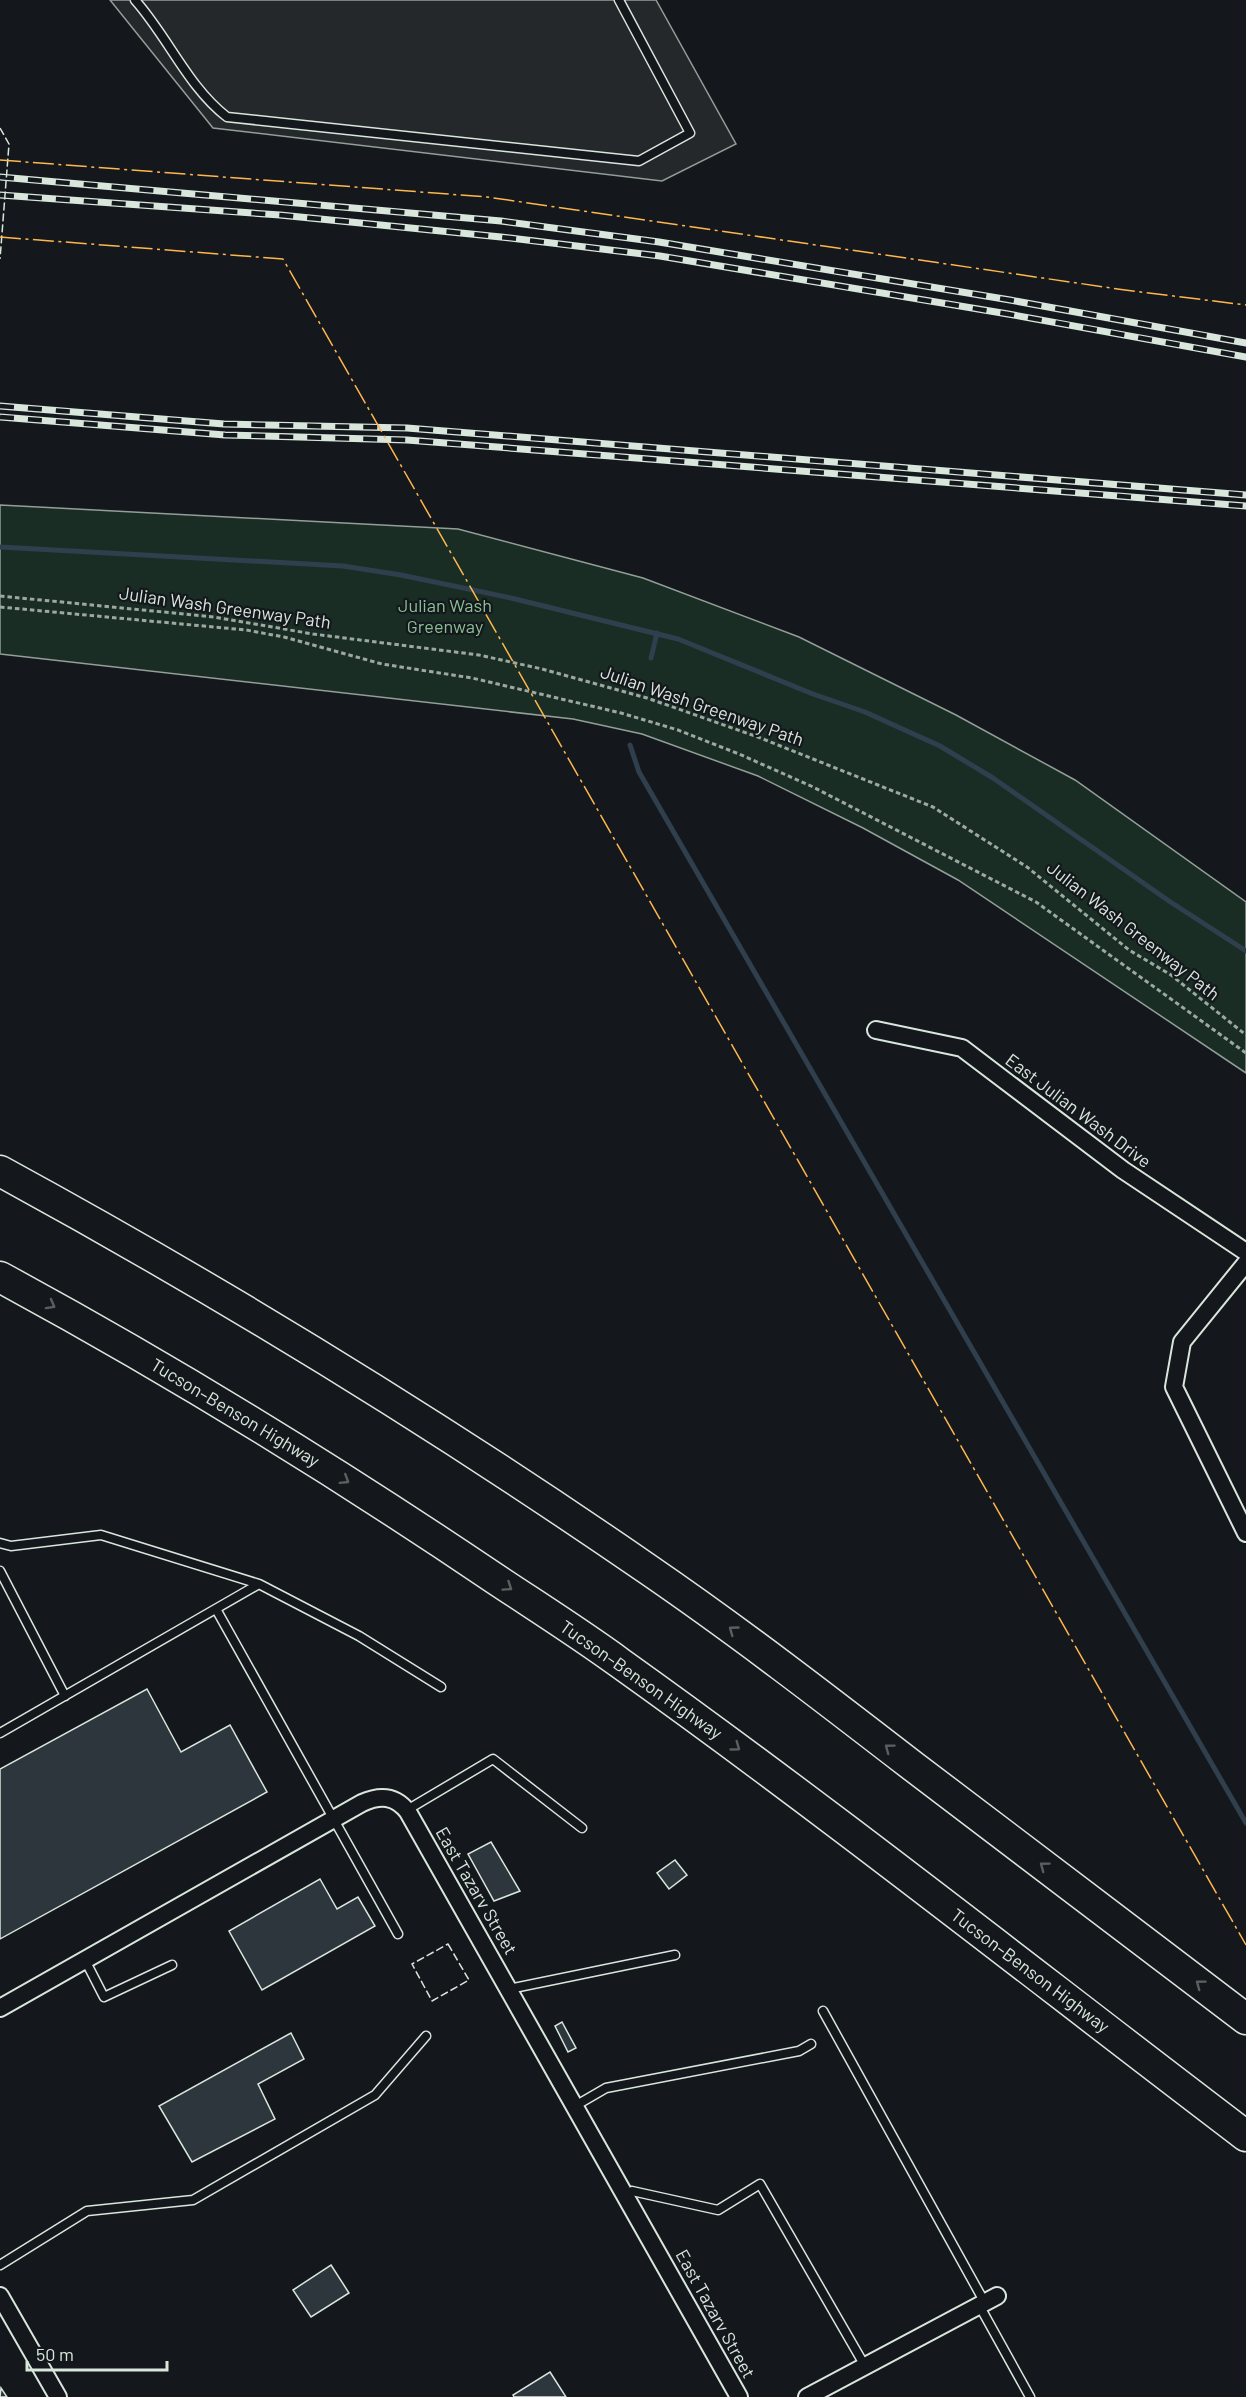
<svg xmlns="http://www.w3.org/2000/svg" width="1246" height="2397" font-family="Barlow,sans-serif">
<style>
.green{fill:#1a2d24;stroke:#939e99;stroke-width:1.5}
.parking{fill:#24282b;stroke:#939e99;stroke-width:1.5}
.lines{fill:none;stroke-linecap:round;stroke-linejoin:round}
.stream{stroke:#2f3f4d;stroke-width:5}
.building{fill:#2c363c;stroke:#d8e6dc;stroke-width:1.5}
.lane-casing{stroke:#d8e6dc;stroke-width:11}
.street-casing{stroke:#d8e6dc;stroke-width:20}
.highway-casing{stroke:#d8e6dc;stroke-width:33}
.path{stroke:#9da8a2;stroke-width:3;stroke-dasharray:4.5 3;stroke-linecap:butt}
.lane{stroke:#14181c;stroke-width:8}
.street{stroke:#14181c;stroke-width:16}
.highway{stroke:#14181c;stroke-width:30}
.rail-casing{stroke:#d8e6dc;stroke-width:7}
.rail{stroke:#14181c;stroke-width:4.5;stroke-dasharray:14;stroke-linecap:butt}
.fence{stroke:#d8e6dc;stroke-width:1.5;stroke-dasharray:8 3;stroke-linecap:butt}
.power{stroke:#ffb74d;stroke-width:1.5;stroke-dasharray:21 4.5 3 4.5;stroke-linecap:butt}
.oneway{stroke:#59605f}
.labels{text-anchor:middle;stroke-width:4.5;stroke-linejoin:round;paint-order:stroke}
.park-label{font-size:18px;fill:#8ac095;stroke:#14181c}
.street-label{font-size:18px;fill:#d8e6dc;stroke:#14181c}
</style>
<rect width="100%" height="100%" fill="#14181c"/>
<path class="green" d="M0 505 458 529 643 578 799 637 956 715 1075 780 1246 902V1073L958 880 863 828 758 776 642 734 573 719 0 654Z"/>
<path class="parking" d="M110 0H656L736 144 662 181 213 128Z"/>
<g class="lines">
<path class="stream" d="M0 547 343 566 401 575 511 598 678 639 813 694 865 712 940 746 993 778 1169 901 1246 951
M651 658 657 633
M630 745 639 772 1246 1823"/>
</g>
<path class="building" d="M147 1689 181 1752 230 1725 267 1792 0 1939V1769Z
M491 1842 520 1891 494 1901 468 1854Z
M675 1860 687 1875 669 1889 657 1873Z
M320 1879 337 1909 358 1897 375 1926 262 1990 229 1931Z
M562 2022 576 2048 568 2052 555 2026Z
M291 2033 304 2059 258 2084 275 2119 192 2162 159 2106Z
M331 2265 349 2293 311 2317 293 2290Z
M550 2372 566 2397H514L513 2395Z
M1 2388 7 2397H0Z"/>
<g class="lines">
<g class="lane-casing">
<path id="lane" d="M135 0C168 37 188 87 227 117L639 161 690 133 619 0
M0 1543 11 1546 101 1535 259 1584
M0 1571 65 1696
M216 1609 398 1934
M0 1733 259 1584 359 1636 441 1687
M407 1810 493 1759 582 1828
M85 1960 104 1997 172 1965
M509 1989 675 1955
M823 2011 985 2303
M575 2106 606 2088 799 2051 811 2044
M626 2196 632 2191 718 2210 760 2184 865 2366
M0 2265 87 2211 193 2200 375 2095 426 2036
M979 2305 1030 2397"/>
</g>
<g class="street-casing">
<path id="street" d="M876 1030 962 1048 1123 1170 1246 1252
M1246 1263 1182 1342 1174 1387 1246 1533
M0 2008 362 1803C380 1795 395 1795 408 1812L739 2397
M0 2296 58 2397
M807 2397 997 2296"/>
</g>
<g class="highway-casing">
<path id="highway" d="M0 1171C222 1292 437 1424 646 1568 738 1631 826 1699 914 1767 1025 1851 1135 1935 1246 2019
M0 1277C170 1369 334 1470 494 1578 536 1606 579 1633 620 1663 833 1815 1038 1978 1246 2136"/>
</g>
<path class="path" d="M0 596 214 617 313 634 479 655 542 669 647 698 758 737 933 807 1027 867 1129 950 1171 975 1246 1035
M0 607 246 630 284 637 382 664 472 678 621 713 678 730 739 754 811 786 1036 902 1246 1053"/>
<use href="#lane" class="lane"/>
<use href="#street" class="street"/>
<use href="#highway" class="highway"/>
<g class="rail-casing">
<path id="rail" d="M0 177 501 221 659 242 1010 300 1246 343
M0 195 280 215 501 237 660 256 1008 314 1246 357
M0 406 224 424 407 428 1246 495
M0 417 225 435 407 440 1246 506"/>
</g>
<use href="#rail" class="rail"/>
<path class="fence" d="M0 128 9 144 0 259
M448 1944 469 1980 432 2001 412 1964Z"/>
<path class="power" d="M0 160 487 197 1125 290 1246 305
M0 237 283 259 1246 1945"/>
</g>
<defs><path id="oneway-chevron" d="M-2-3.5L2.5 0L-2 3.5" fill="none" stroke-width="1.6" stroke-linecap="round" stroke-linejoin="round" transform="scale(1.5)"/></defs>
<g class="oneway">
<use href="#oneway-chevron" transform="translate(51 1305) rotate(29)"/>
<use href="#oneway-chevron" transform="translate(345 1480) rotate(32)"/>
<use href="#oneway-chevron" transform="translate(508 1587) rotate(34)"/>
<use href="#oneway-chevron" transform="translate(733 1630) rotate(-144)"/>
<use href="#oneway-chevron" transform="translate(736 1747) rotate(36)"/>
<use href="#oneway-chevron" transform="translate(889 1748) rotate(-143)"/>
<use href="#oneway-chevron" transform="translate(1044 1866) rotate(-143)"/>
<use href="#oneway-chevron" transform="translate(1200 1984) rotate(-143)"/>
</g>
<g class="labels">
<g class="park-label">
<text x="445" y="612">Julian Wash<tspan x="445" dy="21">Greenway</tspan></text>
</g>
<g class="street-label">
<text transform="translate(225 608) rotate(8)" y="6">Julian Wash Greenway Path</text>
<text transform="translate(702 706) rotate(19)" y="6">Julian Wash Greenway Path</text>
<text transform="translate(1133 931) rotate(38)" y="6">Julian Wash Greenway Path</text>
<text transform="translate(1078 1111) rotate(37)" y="6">East Julian Wash Drive</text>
<text transform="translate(235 1413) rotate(31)" y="6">Tucson–Benson Highway</text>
<text transform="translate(641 1680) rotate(35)" y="6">Tucson–Benson Highway</text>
<text transform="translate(476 1891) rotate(60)" y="6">East Tazarv Street</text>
<text transform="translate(1030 1971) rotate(37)" y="6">Tucson–Benson Highway</text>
<text transform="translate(715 2314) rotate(61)" y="6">East Tazarv Street</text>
</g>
</g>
<path d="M27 2361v9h140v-9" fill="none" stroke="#d8e6dc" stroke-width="3"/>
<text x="36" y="2361" font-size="18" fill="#d8e6dc" stroke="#14181c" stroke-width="4.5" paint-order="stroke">50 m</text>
</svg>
